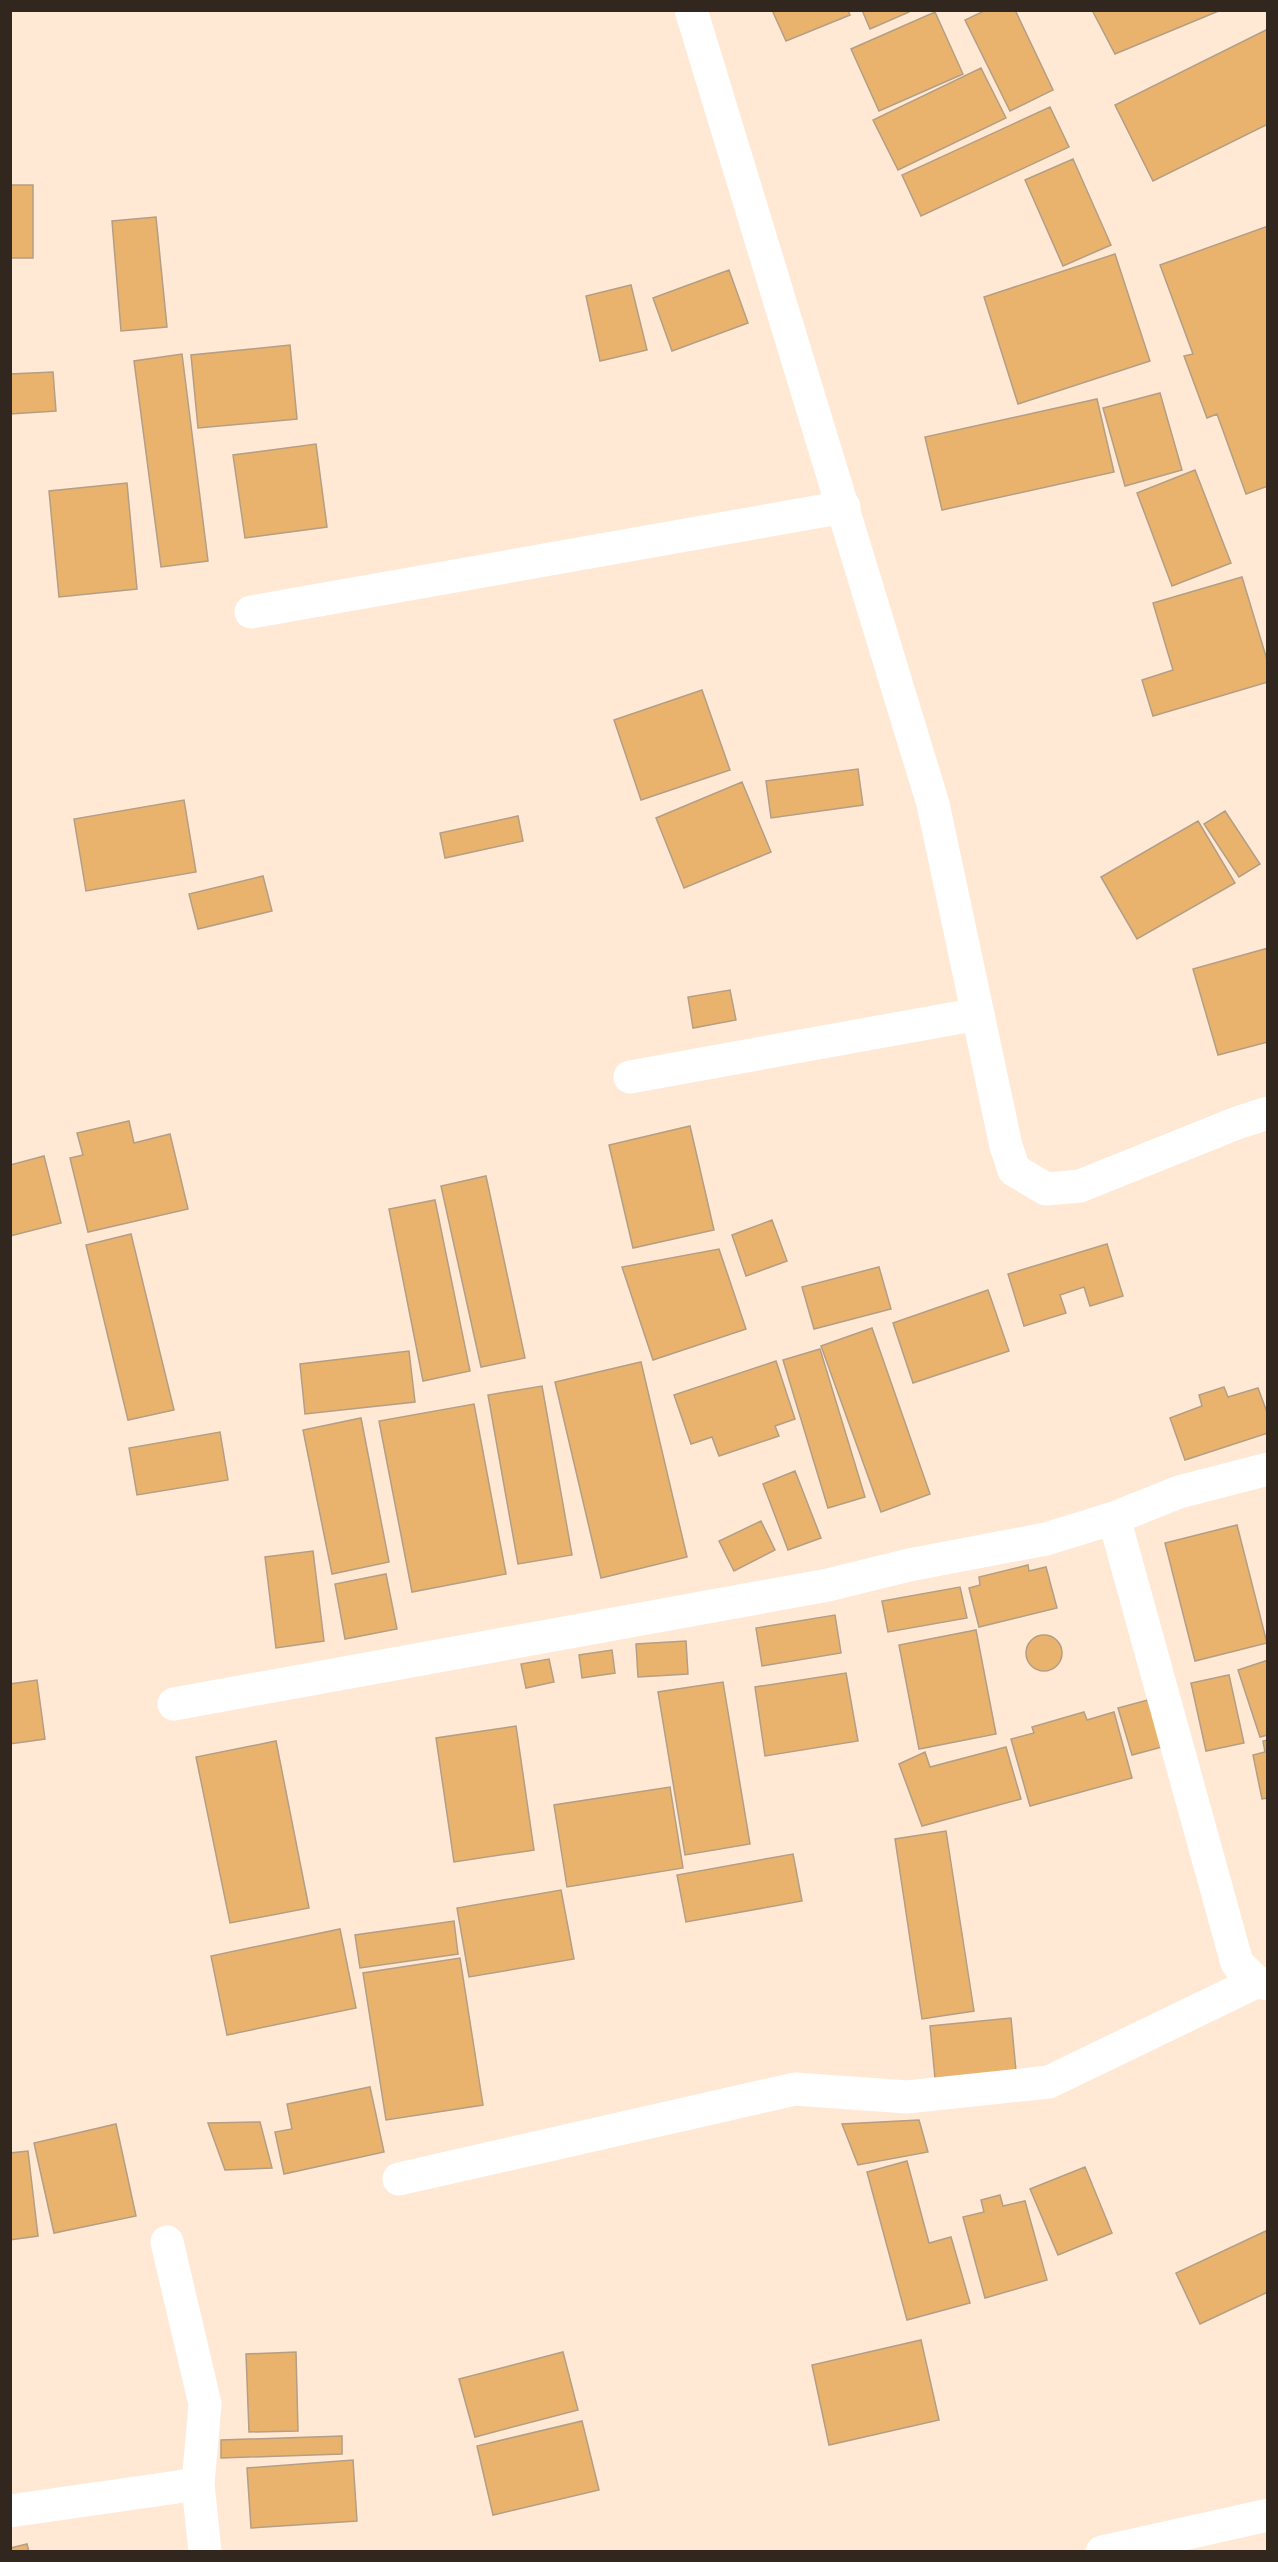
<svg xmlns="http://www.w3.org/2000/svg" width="1278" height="2562" font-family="Poppins,sans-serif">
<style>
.building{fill:#e9b36e;stroke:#b49e84;stroke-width:1.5}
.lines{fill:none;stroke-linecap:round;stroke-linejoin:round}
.minor{stroke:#fff;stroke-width:33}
</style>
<rect width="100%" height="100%" fill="#ffe9d5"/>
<path class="building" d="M772 10H848L850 15 786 41Z
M862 10H909V12L870 29Z
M986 10H1015L1053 90 1010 111 965 20Z
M1092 10H1221L1115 54Z
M935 12 963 74 879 111 851 49Z
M1268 29V124L1153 181 1115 105Z
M981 68 1006 118 898 170 873 120Z
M1050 107 1069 147 921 216 902 175Z
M1073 159 1111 245 1063 266 1025 180Z
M10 185H33V258H10Z
M156 217 167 327 121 331 112 221Z
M1268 226V486L1246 494 1217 414 1207 418 1184 356 1193 354 1160 265Z
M1115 254 1150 361 1018 404 984 297Z
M729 270 748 323 672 351 653 298Z
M631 285 647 350 600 361 586 296Z
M290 345 297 419 198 428 191 355Z
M182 354 208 561 161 567 134 361Z
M53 372 56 411 10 414V374Z
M1160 393 1182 470 1125 486 1103 408Z
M1097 399 1114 472 942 510 925 437Z
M316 444 327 527 245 538 233 455Z
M1195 470 1231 563 1172 586 1137 493Z
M127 483 137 589 59 597 49 491Z
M1242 577 1268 663V682L1153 716 1142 680 1173 670 1153 603Z
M702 690 730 770 641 800 614 720Z
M858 769 863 805 771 818 766 781Z
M742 782 771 852 684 888 656 818Z
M184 800 196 872 86 891 74 819Z
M1225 811 1260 864 1239 877 1204 824Z
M518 816 523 841 445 858 440 833Z
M1198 821 1235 883 1137 939 1101 877Z
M263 876 272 911 198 929 189 894Z
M1268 948V1042L1218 1055 1193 969Z
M730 990 736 1020 693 1028 688 997Z
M129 1121 134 1143 170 1134 188 1209 88 1232 70 1158 83 1155 77 1133Z
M690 1126 714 1230 633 1248 609 1145Z
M44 1156 61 1223 10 1236V1165Z
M486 1176 525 1358 481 1367 441 1186Z
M435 1200 470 1371 423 1381 389 1209Z
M772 1220 787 1261 746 1276 732 1235Z
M131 1234 174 1410 128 1420 86 1245Z
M1107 1244 1123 1296 1090 1306 1084 1287 1060 1295 1066 1313 1024 1326 1008 1274Z
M719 1249 746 1329 653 1360 622 1267Z
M879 1267 891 1309 814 1329 802 1287Z
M988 1290 1009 1351 913 1383 893 1323Z
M872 1328 930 1494 881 1512 821 1346Z
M820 1349 865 1497 828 1508 783 1360Z
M409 1351 415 1402 305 1414 300 1364Z
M776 1361 795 1419 775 1426 779 1436 719 1456 712 1437 691 1444 674 1395Z
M641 1362 687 1557 601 1578 555 1382Z
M542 1386 572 1555 518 1564 488 1395Z
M1224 1387 1228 1397 1258 1388 1268 1415V1433L1185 1460 1170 1418 1202 1406 1199 1395Z
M474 1404 506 1574 412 1592 379 1421Z
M361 1418 389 1562 332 1574 303 1430Z
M220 1432 228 1480 137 1495 129 1448Z
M795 1471 821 1538 788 1550 763 1484Z
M761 1521 775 1550 734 1571 719 1541Z
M1237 1525 1267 1643 1195 1661 1165 1543Z
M313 1551 324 1641 276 1648 265 1557Z
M1028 1565 1029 1571 1046 1567 1057 1608 979 1627 969 1588 980 1585 979 1577Z
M386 1574 397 1629 345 1639 335 1584Z
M960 1587 967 1618 888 1632 882 1601Z
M835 1615 841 1653 762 1666 756 1628Z
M976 1630 996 1734 919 1749 899 1645Z
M1026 1653a18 18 0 1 1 36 0a18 18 0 1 1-36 0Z
M686 1641 688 1674 638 1677 636 1644Z
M612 1650 615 1673 582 1678 579 1655Z
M549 1659 554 1682 526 1688 521 1664Z
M1268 1660V1735L1260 1737 1238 1670Z
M846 1673 858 1741 765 1756 755 1687Z
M1229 1675 1244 1743 1206 1751 1191 1683Z
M37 1680 45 1739 10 1744V1684Z
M723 1682 750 1844 685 1855 658 1692Z
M1148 1700 1162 1747 1132 1755 1118 1708Z
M1084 1712 1087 1720 1114 1712 1132 1778 1030 1806 1011 1739 1034 1733 1032 1727Z
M516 1726 534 1850 454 1862 436 1738Z
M1268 1740V1798L1262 1799 1253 1755 1265 1752 1263 1741Z
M276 1741 309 1908 230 1923 196 1757Z
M1006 1747 1021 1799 922 1826 899 1764 925 1752 930 1767Z
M670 1787 683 1868 567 1887 554 1805Z
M946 1831 974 2011 922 2019 895 1839Z
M793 1854 802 1901 686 1922 677 1875Z
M561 1890 574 1959 469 1977 457 1908Z
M454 1921 458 1954 360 1968 355 1935Z
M340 1929 356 2008 227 2035 211 1956Z
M460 1958 483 2105 386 2120 363 1973Z
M1011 2018 1016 2071 935 2078 930 2026Z
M370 2087 384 2152 284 2174 275 2132 292 2129 287 2104Z
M919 2120 928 2152 858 2165 842 2124Z
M260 2122 272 2168 225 2170 208 2123Z
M116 2124 136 2216 54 2233 34 2143Z
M28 2151 38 2236 10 2240V2153Z
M907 2161 929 2243 951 2237 970 2303 907 2320 867 2172Z
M1085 2167 1112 2233 1058 2255 1030 2189Z
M1000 2195 1003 2206 1025 2201 1047 2280 985 2298 963 2217 984 2212 981 2200Z
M1268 2230V2292L1200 2324 1176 2273Z
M921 2340 939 2420 829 2445 812 2365Z
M296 2352 298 2431 249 2432 246 2354Z
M563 2352 578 2410 475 2437 459 2379Z
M582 2421 599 2490 493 2515 477 2446Z
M342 2436V2454L221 2458V2440Z
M353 2460 357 2521 251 2528 247 2468Z
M27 2544 29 2552H10V2548Z"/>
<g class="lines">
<path class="minor" d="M691 10 933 804 1006 1146 1014 1170 1046 1189 1080 1186 1237 1123 1268 1113
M251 612 844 507
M630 1077 978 1014
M1114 1518 1237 1963 1256 1982 1268 1984
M174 1704 828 1585 909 1565 1046 1539 1114 1518 1179 1492 1268 1469
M399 2179 795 2089 907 2097 1049 2082 1256 1982
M167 2242 205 2404 198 2484 205 2552
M10 2511 198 2484
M1102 2552 1268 2515"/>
</g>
<rect width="1278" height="2562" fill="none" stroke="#31271e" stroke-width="24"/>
</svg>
